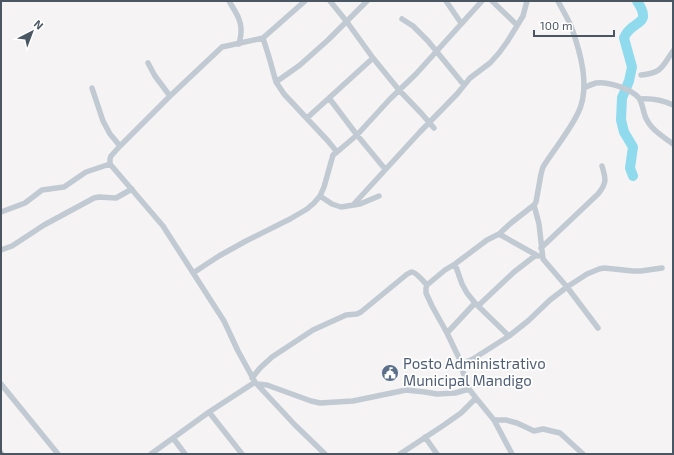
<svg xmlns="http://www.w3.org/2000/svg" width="674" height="455" font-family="'Exo 2',sans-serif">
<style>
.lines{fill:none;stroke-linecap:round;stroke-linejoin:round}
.river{stroke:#90daee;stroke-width:10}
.street{stroke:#c1cad2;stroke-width:5.5}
.rail{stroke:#b5b8bd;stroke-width:1.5}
.labels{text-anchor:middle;stroke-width:3.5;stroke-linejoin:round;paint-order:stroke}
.service-label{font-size:15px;fill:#4e5e75;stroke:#fff;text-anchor:start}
</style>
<rect width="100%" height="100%" fill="#f5f3f3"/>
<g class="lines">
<path class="river" d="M633 176 630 168 633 147 624 132 621 120 622 98 629 81 632 67 624 38C631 19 654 27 637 1"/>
<path class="street" d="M229 1C234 10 242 20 241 31 241 35 240 40 239 44
M330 1 347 22 373 58 399 90 421 113 434 128
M446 1 461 23
M492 1 517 25
M402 19 413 26 428 41 464 85
M263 38 222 47 170 96 120 146 111 156 110 159V164L163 226 224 321 238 351 255 382 295 425 325 454
M148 63 155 76 170 96
M641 75C662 73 662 67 673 51
M276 82 300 65 328 40 367 1
M92 88 103 121 110 134 120 146
M584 88C588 86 592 84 596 83 608 81 631 89 639 98 642 102 643 110 645 116 650 129 662 136 673 144
M329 98 357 135 385 169
M640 99C652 98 662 100 673 105
M307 118 373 58
M337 152 357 135 390 99 416 74 482 1
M320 196 332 204 341 207 360 204 379 196
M353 205 419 133 457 94 470 78 490 63 499 53 507 42 523 16 527 1
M534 205 539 224 543 259 567 287 598 328
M1 212 25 203 42 190 64 187 86 172 110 164
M499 234 538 256
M541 248 598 194C607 183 606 179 602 166
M1 250 12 246 44 225 94 198 99 197 116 198 132 189
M455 264 462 284 467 293 475 303 509 336
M193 273 219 256 246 241 290 219 307 209 314 203 320 196 324 187 333 155 337 152 328 141 284 94 276 82 269 57 263 38 305 1
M478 306 514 272 536 255
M447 333 475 303
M461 364 473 359 509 336 528 321 550 300 567 287 587 274 599 269 604 268 633 271H641L662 268
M252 378 260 368 272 357 313 330 346 315 357 314 361 312 406 275C407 274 411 272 412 272 416 272 424 282 427 285
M1 384 58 454
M257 384 267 385 311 401 320 403 353 401 406 390 425 392 437 394 455 393 469 389
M476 398 494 420 512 454
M209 412 242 454
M494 420H506L517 423 534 431 543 429 560 433 583 454
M425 437 437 454
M173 438 185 454
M151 454 209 412 255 382
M400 454 444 425 461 413 476 398 469 389 463 372 459 358 447 333 432 306 426 293V288L427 285 445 270 455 264 487 240 499 234 511 223 534 205 536 202 541 174 543 167C554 149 569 132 578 113 591 87 580 51 571 26 567 17 562 9 558 1"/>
<path class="rail" d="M1 450 4 454"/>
</g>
<defs>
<g id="civic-disc" transform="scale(0.9)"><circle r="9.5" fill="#5c6f8a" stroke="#fff"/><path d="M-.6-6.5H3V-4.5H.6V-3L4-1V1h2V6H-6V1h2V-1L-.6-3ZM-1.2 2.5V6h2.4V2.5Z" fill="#fff"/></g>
</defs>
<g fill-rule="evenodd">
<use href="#civic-disc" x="390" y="373"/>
</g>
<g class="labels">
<g class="service-label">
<text x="403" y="369">Posto Administrativo<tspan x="403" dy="17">Municipal Mandigo</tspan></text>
</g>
</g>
<rect width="674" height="455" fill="none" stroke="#4a5661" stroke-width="4"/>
<g transform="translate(32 32) rotate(42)" stroke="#ffffff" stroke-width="3" paint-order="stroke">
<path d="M0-3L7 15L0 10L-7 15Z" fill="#4a5661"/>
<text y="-6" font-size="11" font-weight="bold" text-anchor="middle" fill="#4a5661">N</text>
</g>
<path d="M534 30v6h80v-6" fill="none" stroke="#4a5661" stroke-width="2"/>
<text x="540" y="30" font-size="12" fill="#4a5661" stroke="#ffffff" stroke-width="3" paint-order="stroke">100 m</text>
</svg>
